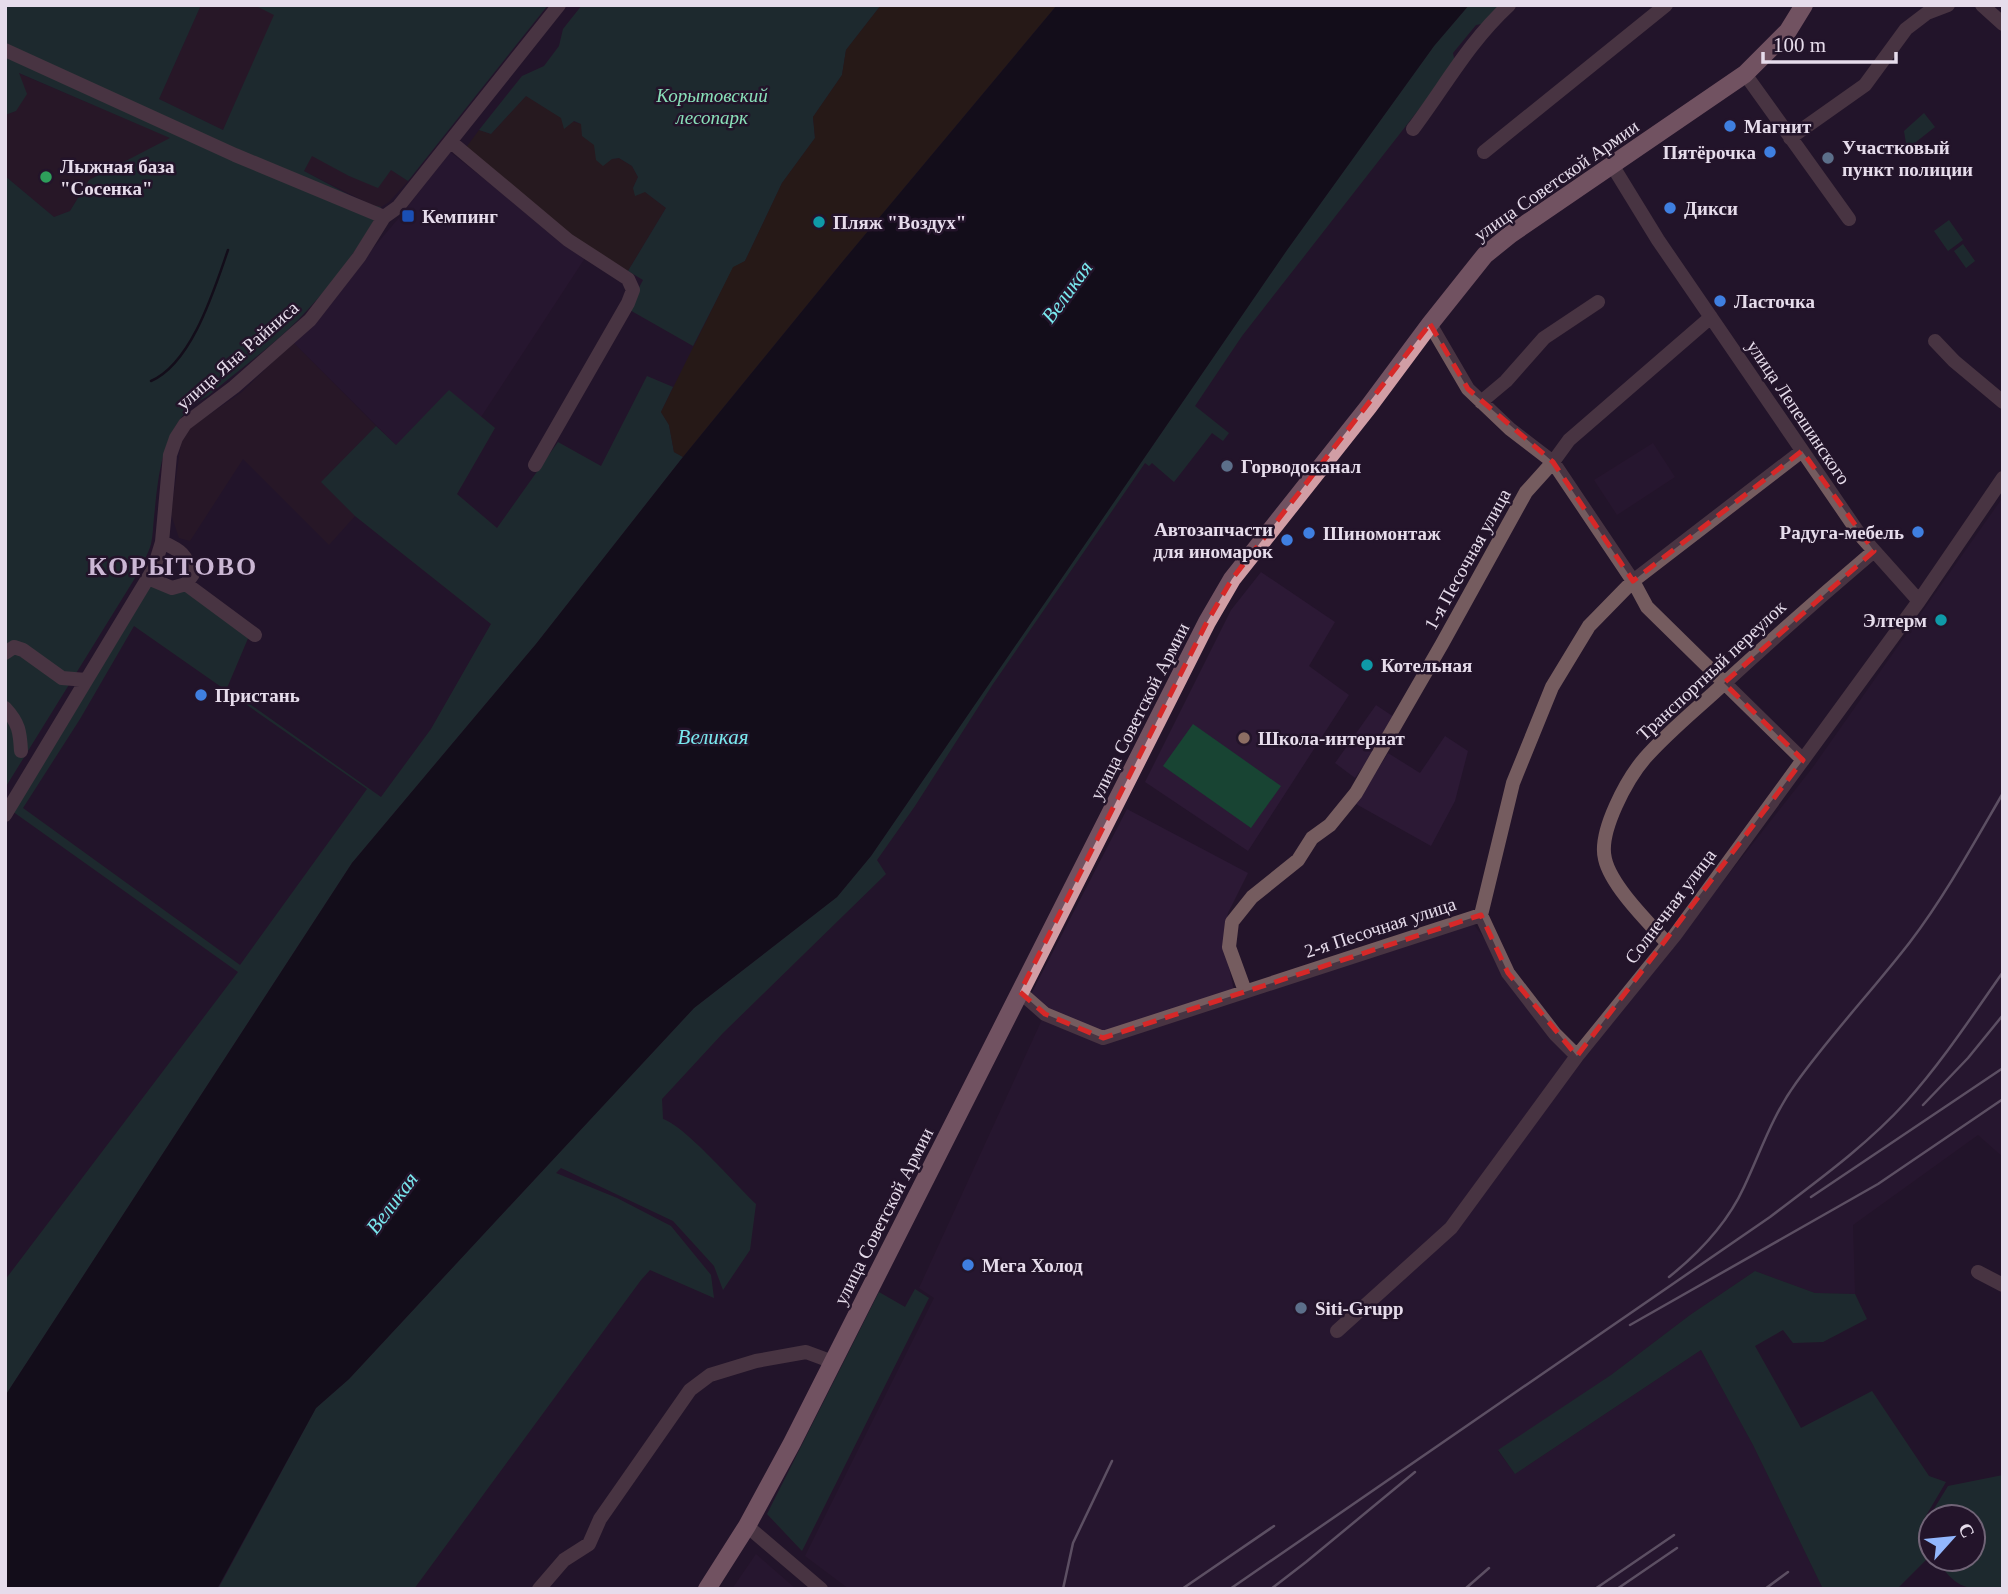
<svg xmlns="http://www.w3.org/2000/svg" width="2008" height="1594" font-family="'Times New Roman',serif">
<style>
.commercial{fill:#2d1c25}
.built{fill:#2c1935}
.medical{fill:#2b1f12}
.green{fill:#184433;fill-rule:evenodd}
.sand{fill:#2a2101}
.water{fill:#000607}
.lines{fill:none;stroke-linecap:round;stroke-linejoin:round}
.stream{stroke:#000607;stroke-width:2.5}
.minor{stroke:#755c5f;stroke-width:14}
.major{stroke:#d19ea5;stroke-width:18}
.rail{stroke:#a297a8;stroke-width:2.5}
.marked{fill:none;stroke:#d62828;stroke-width:5;stroke-dasharray:14 9;stroke-linejoin:round}
.shop-dot{fill:#3f7fe0;stroke:#23142a;stroke-width:2.5}
.service-dot{fill:#5c6f8a;stroke:#23142a;stroke-width:2.5}
.leisure-dot{fill:#2e9e5b;stroke:#23142a;stroke-width:2.5}
.transit-dot{fill:#1a4fb4;stroke:#23142a;stroke-width:2.5}
.culture-dot{fill:#0f9aa8;stroke:#23142a;stroke-width:2.5}
.education-dot{fill:#8d6e63;stroke:#23142a;stroke-width:2.5}
.labels{text-anchor:middle;stroke-width:5;stroke-linejoin:round;paint-order:stroke}
.park-label{font-size:19px;font-style:italic;fill:#89e0b9;stroke:#23142a}
.poi-label{font-size:19px;font-weight:bold;fill:#e6dceb;stroke:#23142a;text-anchor:start}
.street-label{font-size:19px;fill:#e6dceb;stroke:#23142a}
.water-label{font-size:21px;font-style:italic;fill:#7ae8ef;stroke:#23142a}
.district-label{font-size:26px;font-weight:bold;letter-spacing:2px;fill:#cbb7d4;stroke:#23142a}
</style>
<rect width="100%" height="100%" fill="#23142a"/>
<path class="commercial" d="M201 5H254L275 15 223 130 159 99Z
M18 73 171 138 89 180 70 211 54 217 5 176V115L16 111Z
M312 155 349 176 378 187 391 170 408 181 389 202 381 207H376L304 171Z
M293 342 376 426 321 482 355 516 329 545 243 459 190 541 179 538 171 514 181 443 191 427 242 392Z"/>
<path class="built" d="M450 152 585 258 481 417 449 391 396 445 293 342 398 219Z
M1653 443 1675 477 1617 515 1594 480Z
M2003 497V1157L1978 1135 1853 1225 1855 1294 1815 1293 1755 1271 1690 1315 1611 1375 1498 1451 1515 1474 1701 1350 1753 1445 1823 1589H849L805 1556 934 1298 919 1288 1045 1013 1029 998 1127 809 1248 873 1228 913 1225 928 1228 963 1234 990 1471 921 1580 1063 1813 767Z
M1261 572 1335 622 1309 666 1349 695 1248 851 1145 782 1231 610Z
M1376 705 1397 719 1355 778 1335 763Z
M1445 736 1468 751 1455 801 1431 846 1356 804 1388 753 1420 773Z
M756 1554 796 1589H732Z"/>
<path class="medical" d="M526 96 562 118 581 124 612 159 619 158 632 166 638 177 633 188 645 192 666 208 628 271 567 233 465 149 479 130 491 134Z"/>
<path class="green" d="M5 5H201L159 99 223 130 274 15 254 5H548L408 181 391 170 378 188 349 176 312 156 304 171 366 204 381 207C360 248 330 287 298 320 271 347 237 371 208 396 162 419 159 471 154 517 153 526 153 535 151 544 148 555 140 567 135 578L5 788V176L54 217 70 211 89 180 170 138 19 73 27 94 16 111 5 115Z
M582 5H881L846 50 842 75 813 117 815 138 782 183 745 261 733 268 693 346 628 309 643 280 628 271 666 208 645 192 635 196 633 188 638 177 632 166 619 158 612 159 603 166 596 160 594 145 582 136 581 124 574 121 564 129 561 118 526 96 491 134 479 130 522 76 544 66 559 46 563 29Z
M1469 5H1505L1486 23 1476 25 1453 53 1455 63 1242 336 1195 406 1229 433 1223 441 1212 433 1174 482 1152 463 1149 466 1145 463 993 684 915 806 877 860 886 874 723 1033 662 1099 663 1119C685 1126 736 1185 756 1204L750 1250 723 1290 714 1266 673 1221 561 1168 556 1173 617 1198 671 1226 711 1275 714 1298 650 1270 641 1280 414 1589H218L316 1408 349 1379 694 1008 837 897 871 856 1287 250 1434 46Z
M1924 113 1935 127 1907 149 1904 131Z
M1949 220 1963 240 1948 251 1934 231Z
M1963 244 1975 261 1966 268 1954 251Z
M647 376 673 387 661 412 669 425 674 452 683 457 536 644 352 863 5 1396V1280L238 972 12 811 149 585 186 591 249 636 227 688 381 797 431 729 491 624 355 516 321 482 376 426 396 445 449 390 495 428 457 494 497 528 558 442 601 466ZM134 626 367 789 240 965 23 808 80 719Z
M1193 724 1281 786 1251 828 1163 766Z
M1755 1271 1815 1293 1855 1294 1867 1319 1823 1342 1793 1343 1783 1330 1755 1346 1801 1428 1872 1391 1929 1476 1946 1482 1924 1519 1927 1553 1929 1557 1897 1589H1823L1753 1445 1701 1350 1515 1474 1498 1450 1611 1375 1690 1315Z
M915 1289 929 1298 802 1551 767 1514 879 1292 905 1307Z
M2003 1475V1589C1966 1589 1958 1591 1936 1559H1973V1517H1931V1549L1929 1517 1948 1486Z"/>
<path class="sand" d="M881 5H1057L843 261 683 457 674 452 669 425 661 412 733 267 745 261 782 183 815 138 813 117 842 75 846 50Z"/>
<path class="water" d="M1057 5H1469L1434 46 1287 250 871 856 837 897 694 1008 349 1379 316 1408 217 1589H5V1396L352 863 536 644 683 457 843 261Z"/>
<g class="lines">
<path class="stream" d="M151 381C192 363 214 290 228 250"/>
<path class="minor" d="M1982 5 2003 24
M5 50 235 155 384 217
M1745 74 1849 219
M1413 129C1446 85 1468 43 1509 5
M1790 138 1865 85 1906 29 1927 13 1948 5
M451 142 568 240 628 279 633 290 628 303 535 465
M1484 152 1666 5
M1612 165 1658 240 1860 535 1919 601
M1430 324 1468 389 1510 429 1553 462 1633 581 1647 607 1803 760
M1935 341 1954 361 2003 402
M1481 402 1506 381 1544 338 1598 302
M148 578 172 588 186 584 193 574C185 554 182 551 162 542
M186 584 255 635
M5 653 14 647 23 650 62 678 86 680
M5 708C19 723 20 732 21 751
M5 815 154 568 162 542 170 455 176 438 185 424 234 387 310 320 359 257 384 217 398 207 559 5
M1481 915 1513 783 1552 687 1589 626 1633 581 1802 451
M1481 915 1508 973 1555 1034 1577 1056
M1668 944C1649 923 1611 886 1605 859 1598 832 1627 779 1645 758 1667 733 1694 711 1718 689 1769 642 1821 596 1874 551
M1245 991 1229 947 1232 922 1252 897 1298 860 1312 838 1330 825 1356 793 1442 644 1526 492 1553 462 1569 440 1711 317
M1020 992 1045 1014 1103 1038 1481 915
M1978 1272 2003 1285
M1337 1331 1451 1228 1577 1056 1675 935 1919 601 2003 478
M747 1526 821 1589
M539 1589 564 1560 589 1544 600 1519 690 1390 710 1375 756 1361 806 1352 833 1362"/>
<path class="major" d="M707 1589 747 1526 792 1443 1207 622 1232 579 1369 406 1430 324 1485 255 1511 234 1745 74 1788 31 1804 5"/>
<path class="rail" d="M1923 1105 1968 1058 2003 1015
M1811 1197 2003 1068
M1669 1277C1699 1253 1728 1222 1744 1187 1761 1151 1772 1116 1796 1083 1831 1034 1873 990 1910 942 1945 896 1974 843 2003 793
M1630 1325 1878 1184 2003 1099
M1063 1589 1073 1543 1112 1461
M1182 1589 1274 1526
M1230 1589 1770 1217C1817 1181 1866 1146 1906 1102 1942 1062 1972 1016 2003 972
M1271 1589 1306 1562 1415 1472
M1465 1589 1489 1568
M1595 1589 1674 1535
M1617 1589 1677 1548
M1765 1589 1788 1572"/>
</g>
<path d="M0 0H2008V1594H0ZM1430 324 1468 389 1553 462 1633 581 1802 451 1874 551 1724 683 1803 760 1577 1056 1508 973 1481 915 1103 1038 1045 1014 1020 992 1207 622 1232 579Z" fill="#23142a" fill-opacity=".55" fill-rule="evenodd"/>
<path class="marked" d="M1430 324 1468 389 1553 462 1633 581 1802 451 1874 551 1724 683 1803 760 1577 1056 1508 973 1481 915 1103 1038 1045 1014 1020 992 1207 622 1232 579Z"/>
<g class="shop-dot">
<circle cx="1730" cy="126" r="7"/>
<circle cx="1770" cy="152" r="7"/>
<circle cx="1670" cy="208" r="7"/>
<circle cx="1720" cy="301" r="7"/>
<circle cx="1918" cy="532" r="7"/>
<circle cx="1309" cy="533" r="7"/>
<circle cx="1287" cy="540" r="7"/>
<circle cx="201" cy="695" r="7"/>
<circle cx="968" cy="1265" r="7"/>
</g>
<g class="service-dot">
<circle cx="1828" cy="158" r="7"/>
<circle cx="1227" cy="466" r="7"/>
<circle cx="1301" cy="1308" r="7"/>
</g>
<circle class="leisure-dot" cx="46" cy="177" r="7"/>
<rect class="transit-dot" x="401" y="209" width="14" height="14" rx="3.5"/>
<g class="culture-dot">
<circle cx="819" cy="222" r="7"/>
<circle cx="1941" cy="620" r="7"/>
<circle cx="1367" cy="665" r="7"/>
</g>
<circle class="education-dot" cx="1244" cy="738" r="7"/>
<g class="labels">
<g class="park-label">
<text x="712" y="102">Корытовский<tspan x="712" dy="22">лесопарк</tspan></text>
</g>
<g class="poi-label">
<text x="1744" y="133">Магнит</text>
<text x="1842" y="154">Участковый<tspan x="1842" dy="22">пункт полиции</tspan></text>
<text x="1756" y="159" text-anchor="end">Пятёрочка</text>
<text x="60" y="173">Лыжная база<tspan x="60" dy="22">"Сосенка"</tspan></text>
<text x="1684" y="215">Дикси</text>
<text x="422" y="223">Кемпинг</text>
<text x="833" y="229">Пляж "Воздух"</text>
<text x="1734" y="308">Ласточка</text>
<text x="1241" y="473">Горводоканал</text>
<text x="1273" y="536" text-anchor="end">Автозапчасти<tspan x="1273" dy="22">для иномарок</tspan></text>
<text x="1904" y="539" text-anchor="end">Радуга-мебель</text>
<text x="1323" y="540">Шиномонтаж</text>
<text x="1927" y="627" text-anchor="end">Элтерм</text>
<text x="1381" y="672">Котельная</text>
<text x="215" y="702">Пристань</text>
<text x="1258" y="745">Школа-интернат</text>
<text x="982" y="1272">Мега Холод</text>
<text x="1315" y="1315">Siti-Grupp</text>
</g>
<g class="street-label">
<text transform="translate(1556 180) rotate(-35)" y="7">улица Советской Армии</text>
<text transform="translate(237 355) rotate(-41)" y="7">улица Яна Райниса</text>
<text transform="translate(1799 412) rotate(56)" y="7">улица Лепешинского</text>
<text transform="translate(1467 559) rotate(-61)" y="7">1-я Песочная улица</text>
<text transform="translate(1711 670) rotate(-43)" y="7">Транспортный переулок</text>
<text transform="translate(1139 711) rotate(-63)" y="7">улица Советской Армии</text>
<text transform="translate(1670 906) rotate(-53)" y="7">Солнечная улица</text>
<text transform="translate(1380 927) rotate(-18)" y="7">2-я Песочная улица</text>
<text transform="translate(883 1216) rotate(-63)" y="7">улица Советской Армии</text>
</g>
<g class="water-label">
<text transform="translate(1067 292) rotate(-54)" y="7">Великая</text>
<text x="713" y="744">Великая</text>
<text transform="translate(392 1203) rotate(-53)" y="7">Великая</text>
</g>
<g class="district-label">
<text x="173" y="575">КОРЫТОВО</text>
</g>
</g>
<rect width="2008" height="1594" fill="none" stroke="#e6dceb" stroke-width="14"/>
<g transform="translate(1952 1538) rotate(63)"><circle r="33" fill="#23142a" stroke="#716477" stroke-width="2"/>
<path d="M0-5L12 26L0 18L-12 26Z" fill="#92b7fd"/>
<text y="-10" font-size="19" font-weight="bold" text-anchor="middle" fill="#e6dceb">С</text>
</g>
<path d="M1763 52v10h133v-10" fill="none" stroke="#e6dceb" stroke-width="3.5"/>
<text x="1773" y="52" font-size="21" fill="#e6dceb" stroke="#23142a" stroke-width="5" paint-order="stroke">100 m</text>
</svg>
